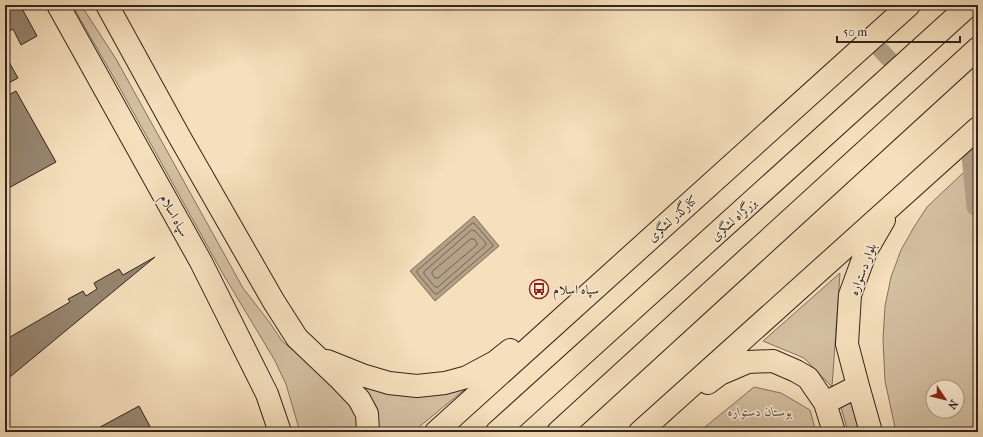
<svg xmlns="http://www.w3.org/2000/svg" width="983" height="437" font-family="'IM FELL French Canon',Amiri,serif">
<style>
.green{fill:#d4bfa1;stroke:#83725f;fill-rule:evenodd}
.water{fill:#b3a086;stroke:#7f6f5c}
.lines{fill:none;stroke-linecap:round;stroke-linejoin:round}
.shore{stroke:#726252;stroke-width:1}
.canal{stroke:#b3a086;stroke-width:17}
.building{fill:#978670;stroke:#32251d}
.major-casing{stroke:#32251d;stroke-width:24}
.highway-casing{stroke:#32251d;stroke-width:24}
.major{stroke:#f5dfbc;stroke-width:22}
.highway{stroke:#f5dfbc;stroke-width:22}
.labels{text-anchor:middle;stroke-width:3;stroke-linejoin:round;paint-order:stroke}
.street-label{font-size:13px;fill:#32251d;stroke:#f8ead3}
.poi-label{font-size:13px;fill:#32251d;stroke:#f8ead3;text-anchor:start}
.park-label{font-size:13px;font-style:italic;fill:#5a4c3e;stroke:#f8ead3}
</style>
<rect width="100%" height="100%" fill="#f5dfbc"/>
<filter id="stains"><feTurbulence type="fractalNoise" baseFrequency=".005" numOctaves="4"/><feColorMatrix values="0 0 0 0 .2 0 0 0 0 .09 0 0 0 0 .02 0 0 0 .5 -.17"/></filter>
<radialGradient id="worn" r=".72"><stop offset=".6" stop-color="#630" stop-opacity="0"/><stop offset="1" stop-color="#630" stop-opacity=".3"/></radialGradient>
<path class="green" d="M72 5H81L116 59 243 288 270 323 282 341 338 388 357 409 361 432H300L286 384 274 359 223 274 117 83Z
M978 159V432H896L885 381 883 339 885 306 891 277 901 250 914 227 927 207 947 188ZM933 387H957V411H933Z
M840 273 832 387 804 358 763 341Z
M350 375 470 385 413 432H377C384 404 367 393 350 375Z
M754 387 781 393 810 410 816 432H699Z
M857 397 866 432H848L840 404Z"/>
<path class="water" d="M474 216 499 246 435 301 410 271Z"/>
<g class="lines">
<path class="shore" d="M473 223 475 224 492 244 493 246 437 294H435L417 273V271Z
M472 230 475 231 486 243V245L438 287H435L424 274V272Z
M471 239H474L477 243V245L438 278H435L432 274V272Z"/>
<path class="canal" d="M875 44 889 59
M970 156 975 207"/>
</g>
<path class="building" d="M5 5H20L37 36 21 45 13 29 5 34Z
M5 55 18 78 5 85Z
M16 91 56 162 5 190V97Z
M155 257 5 381V340L70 302 68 299 83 291 86 296 97 289 94 283 119 269 123 275Z
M139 406 153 432H91Z"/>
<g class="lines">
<g class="major-casing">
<path id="major" d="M58 5 201 262 267 394 280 432
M107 5 179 136 274 302 297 338 339 378 359 399 367 414 368 432
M327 361 362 375 389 383 417 386 445 383 467 377 495 362 510 350
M708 383 720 374 748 362 773 361 796 371 808 378 825 403 834 432
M825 403 858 386
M436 432 909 5
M640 432 978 128
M871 432 858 386 847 344 850 295 866 251 884 220"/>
</g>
<g class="highway-casing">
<path id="highway" d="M497 432 969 5
M558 432 978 48"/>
</g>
<use href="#major" class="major"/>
<use href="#highway" class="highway"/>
</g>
<defs>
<g id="bus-ring" transform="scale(1)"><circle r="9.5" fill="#f8ead3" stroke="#8f2418" stroke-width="1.5"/><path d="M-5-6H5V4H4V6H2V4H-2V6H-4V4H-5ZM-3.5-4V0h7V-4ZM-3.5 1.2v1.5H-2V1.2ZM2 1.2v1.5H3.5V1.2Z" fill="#8f2418"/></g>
</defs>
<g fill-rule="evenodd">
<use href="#bus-ring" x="539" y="289"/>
</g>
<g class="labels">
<g class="street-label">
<text transform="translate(175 215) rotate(61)" y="5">سپاه اسلام</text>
<text transform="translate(672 218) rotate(-42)" y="5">کنارگذر لشگری</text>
<text transform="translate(733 219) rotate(-42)" y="5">بزرگراه لشگری</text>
<text transform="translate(862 269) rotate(-69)" y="5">بلوار دستواره</text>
</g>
<g class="poi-label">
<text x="553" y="294">سپاه اسلام</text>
</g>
<g class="park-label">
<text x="760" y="416">بوستان دستواره</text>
</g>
</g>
<rect width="983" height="437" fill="none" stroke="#f5dfbc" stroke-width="20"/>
<rect x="6" y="6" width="971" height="425" fill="none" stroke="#32251d" stroke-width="2"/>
<rect x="10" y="10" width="963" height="417" fill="none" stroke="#32251d"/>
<g transform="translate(945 399) rotate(125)"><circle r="19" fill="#f8ead3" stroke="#a99b8a"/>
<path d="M0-3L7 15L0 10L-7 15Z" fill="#8f2418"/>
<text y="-6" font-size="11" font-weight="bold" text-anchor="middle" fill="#32251d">N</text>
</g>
<path d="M837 36v6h123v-6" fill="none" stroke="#32251d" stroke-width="2"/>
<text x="843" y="36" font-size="12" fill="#32251d" stroke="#f8ead3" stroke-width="3" paint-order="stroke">50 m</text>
<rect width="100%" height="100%" filter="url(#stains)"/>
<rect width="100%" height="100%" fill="url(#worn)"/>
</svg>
